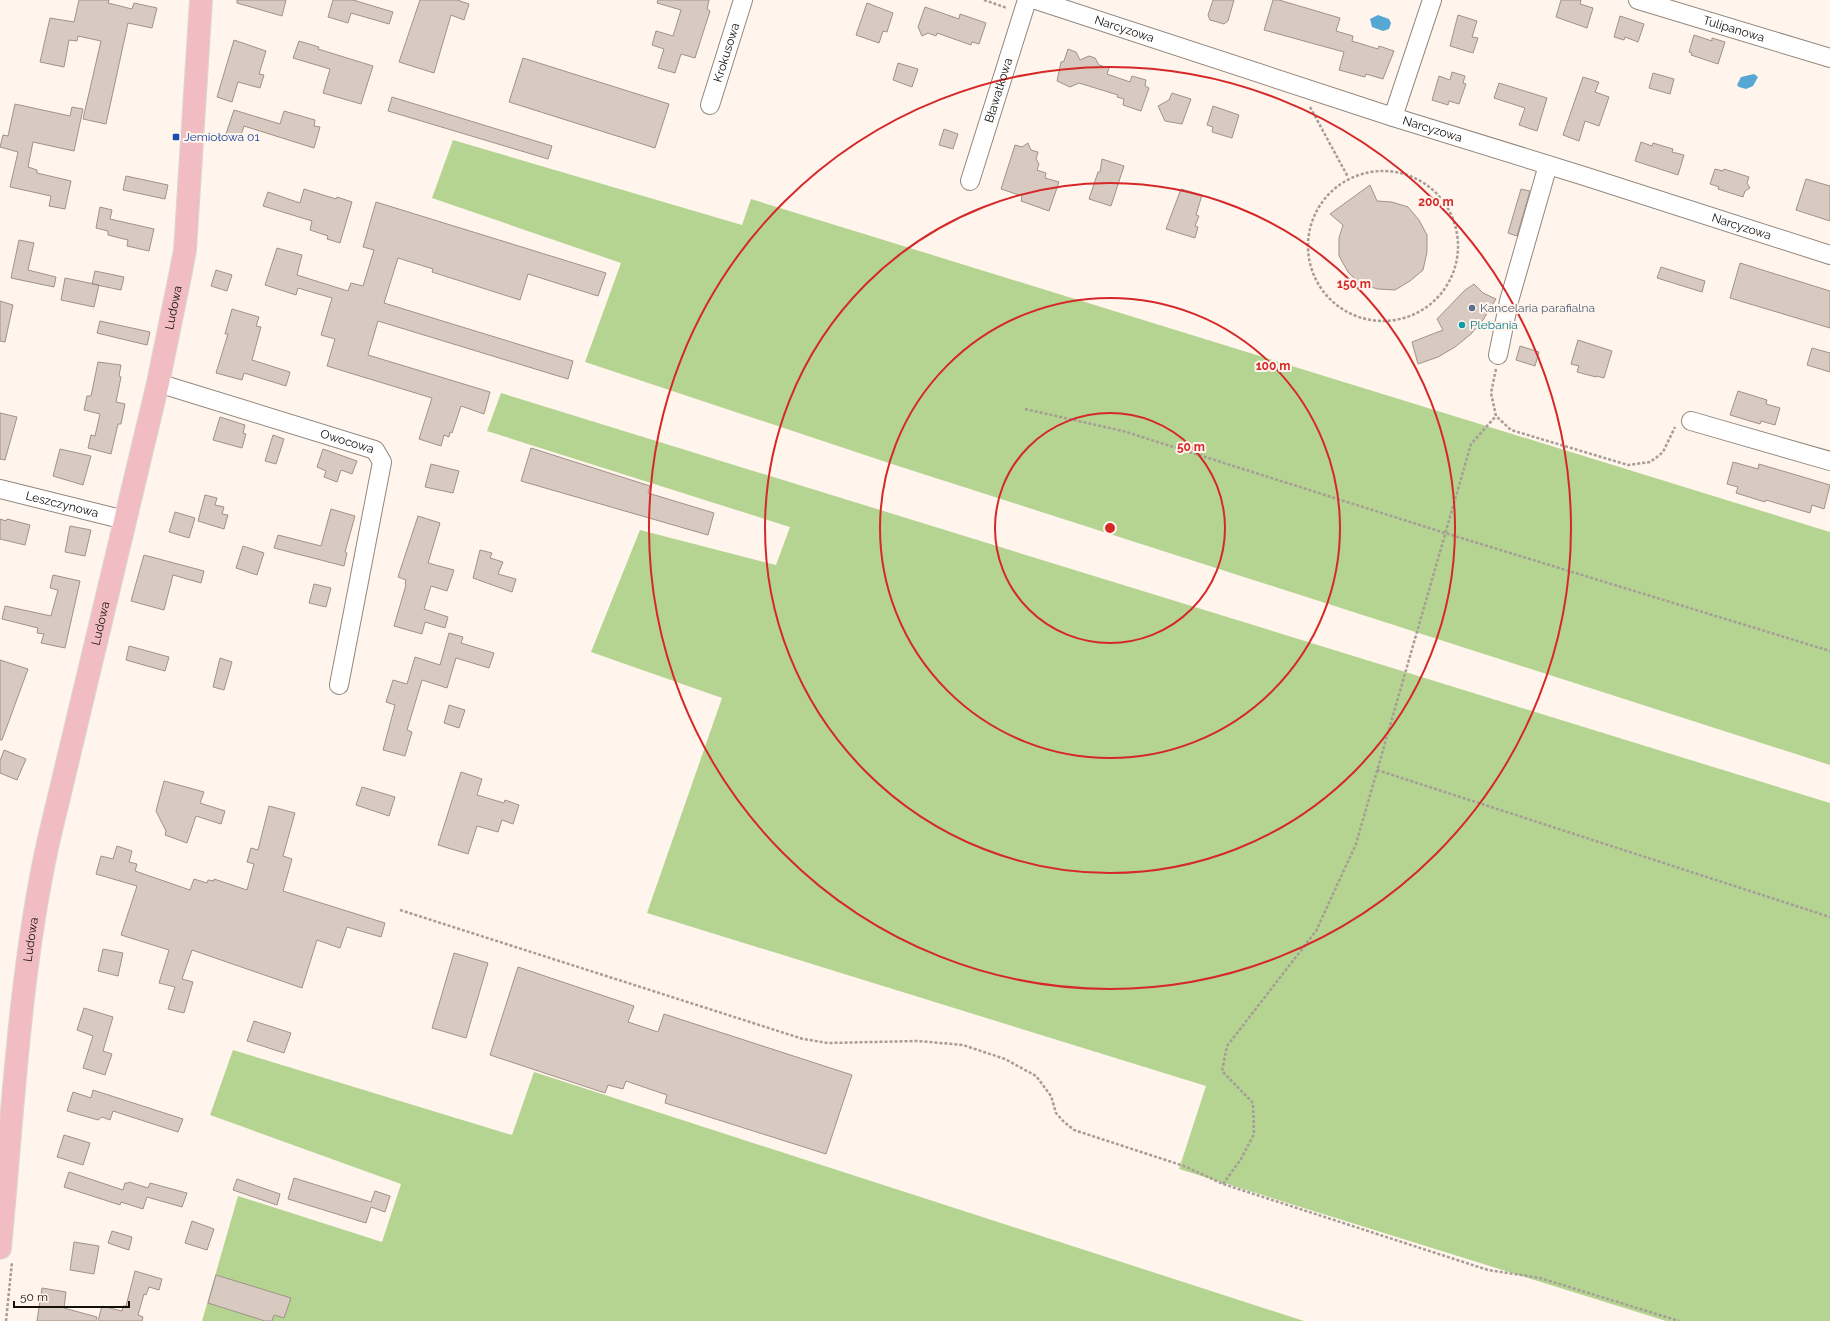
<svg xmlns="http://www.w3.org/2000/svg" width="1830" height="1321" font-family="Raleway,sans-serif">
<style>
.green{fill:#b5d492}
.water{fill:#56a7d3}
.building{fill:#d8cac1;stroke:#9f9289}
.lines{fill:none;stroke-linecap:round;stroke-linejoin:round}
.minor-casing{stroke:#92877d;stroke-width:20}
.major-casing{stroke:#d9d8d8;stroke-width:24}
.path{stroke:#a59d96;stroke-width:2.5;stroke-dasharray:3 2;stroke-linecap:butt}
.minor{stroke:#fff;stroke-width:18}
.major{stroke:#f2bdc2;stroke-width:22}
.ring{fill:none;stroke:#d62828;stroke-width:2}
.transit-dot{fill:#1a4fb4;stroke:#fff5ec;stroke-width:1.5}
.service-dot{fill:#5c6f8a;stroke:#fff5ec;stroke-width:1.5}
.culture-dot{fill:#0f9aa8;stroke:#fff5ec;stroke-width:1.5}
.labels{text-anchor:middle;stroke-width:4;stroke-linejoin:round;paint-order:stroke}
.street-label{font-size:12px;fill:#120e0a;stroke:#fff5ec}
.transit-label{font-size:12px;fill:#164399;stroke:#fff5ec;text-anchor:start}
.service-label{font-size:12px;fill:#4e5e75;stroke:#fff5ec;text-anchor:start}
.culture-label{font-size:12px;fill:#0d838f;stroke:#fff5ec;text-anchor:start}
.centre{fill:#d62828;stroke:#fff5ec;stroke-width:2}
.ring-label{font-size:12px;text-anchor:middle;font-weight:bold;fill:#d62828;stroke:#fff5ec;stroke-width:4;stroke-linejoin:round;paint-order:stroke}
</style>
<rect width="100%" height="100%" fill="#fff5ec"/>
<path class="green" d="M453 140 742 225 751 199 1830 532V765L895 465 585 362 621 263 432 198Z
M501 393 1830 803V1321H1666L1179 1169 1206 1086 647 913 722 698 591 652 640 530 776 565 790 527 487 431Z
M233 1050 512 1135 534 1072 1304 1321H202L238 1196 382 1242 401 1184 210 1115Z"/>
<path class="water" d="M1378 15 1389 19 1391 23 1389 29 1383 31 1372 27 1370 19Z
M1754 74 1758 77 1753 86 1746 89 1739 87 1737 85 1741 77Z"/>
<path class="building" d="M79 0H109L108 3 132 9 134 3 157 8 152 28 128 23 106 124 83 119 101 41 78 36 77 41 69 40 64 67 40 62 50 18 74 22Z
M237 0H286L282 16 237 3Z
M333 0H353L393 12 389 24 351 13 348 23 328 17Z
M420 0H457L469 4 464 20 451 15 434 73 399 62Z
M658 0H709L707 9 710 11 695 58 681 54 675 73 658 68 664 49 652 45 656 31 673 36 681 10 657 3Z
M1213 0H1234L1228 21 1224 24 1210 20 1208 15Z
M1273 0H1279L1340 18 1336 31 1353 36 1352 41 1378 49 1379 46 1394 51 1383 79 1366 74 1365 77 1339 70 1344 52 1264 30Z
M1561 0H1581L1580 4 1593 8 1587 28 1556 17Z
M867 3 893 13 887 32 883 31 879 43 856 35Z
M925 7 959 19 960 14 986 23 979 44 972 42 971 45 937 33 936 36 928 33 922 36 918 27Z
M1458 15 1477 21 1472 37 1478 38 1473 53 1450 46Z
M1620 16 1644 24 1638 42 1625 37 1624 40 1614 37Z
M1694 35 1712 41V38L1725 42 1718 64 1691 55 1692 53 1689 52Z
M234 40 266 51 259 74 264 75 260 88 238 82 232 102 217 97Z
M299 41 319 47 318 49 373 66 361 104 323 93 330 69 293 58Z
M1068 49 1076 52 1080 60 1089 56 1095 58 1099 65 1109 68 1107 74 1130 82 1132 76 1146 80 1145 86 1149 88 1141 111 1123 105 1124 99 1117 97 1118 95 1079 83 1070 87 1057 81 1061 62 1064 61Z
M523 58 669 104 655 148 509 102Z
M898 63 918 69 912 87 893 80Z
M1452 72 1465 76 1463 83 1466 84 1459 104 1449 101 1448 105 1432 100 1439 76 1450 80Z
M1653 73 1674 79 1670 94 1649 88Z
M1583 77 1599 82 1595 92 1609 97 1599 126 1585 121 1579 141 1563 135Z
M1499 83 1547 98 1537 131 1519 125 1525 108 1494 98Z
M1172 93 1191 99 1182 124 1165 121 1158 106 1169 100Z
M392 97 552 146 548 159 388 111Z
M15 104 70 116 72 107 83 109 74 151 33 142 28 167 37 170V173L71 181 65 209 49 206 51 196 10 187 18 152 0 147 3 135 8 136Z
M1213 106 1239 115 1232 138 1212 132 1213 127 1207 125Z
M234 110 280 124 284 111 315 120 314 126 320 127 314 148 244 126 240 138 226 134Z
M944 129 958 134 953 149 939 145Z
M1641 142 1652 146 1653 143 1673 149 1672 152 1684 155 1678 175 1635 161Z
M1028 143 1031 150 1038 152 1036 159 1039 164 1037 170 1046 173 1045 178 1059 182 1049 211 1021 201 1022 196 1001 189 1015 145 1022 147Z
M1102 159 1124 166 1111 206 1089 199 1098 172H1100Z
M1715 169 1723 171 1724 169 1749 177 1747 183 1750 188 1745 191 1743 197 1718 189 1719 187 1710 184Z
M126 176 168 185 165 199 123 190Z
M1806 179 1830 186V221L1796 210Z
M1370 185 1377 201 1392 202 1408 207 1419 220 1427 235V252L1423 270 1410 281 1395 290 1378 289 1360 284 1348 272 1339 256V238L1343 225 1330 214Z
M304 189 336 199 337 197 352 202 340 243 327 239 328 236 310 230 312 221 263 206 268 192 300 203Z
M1181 189 1202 195 1196 215 1199 216 1195 226 1198 227 1195 238 1166 229Z
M1521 189 1530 191 1517 236 1508 233Z
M376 202 606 273 598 296 528 274 520 300 432 272 433 269 398 258 384 303 573 361 568 379 378 321 368 355 490 392 484 414 461 406 452 433 450 432 449 437 444 435 441 446 419 439 432 398 327 366 335 339 321 335 332 298 298 288 296 295 265 285 277 248 302 255 297 275 348 291 351 283 363 286 374 250 363 247Z
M100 207 112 210 110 219 154 229 149 251 127 246 128 240 108 235V231L96 228Z
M19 240 34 243 28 270 56 277 54 287 11 278Z
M1740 263 1830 291V328L1730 298Z
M1661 267 1705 281 1702 292 1657 278Z
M216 270 232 275 227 291 211 286Z
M95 271 124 277 121 290 92 284Z
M65 278 99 285 94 307 61 300Z
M1474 284 1483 293 1496 299 1483 320 1471 334 1455 347 1438 357 1418 364 1412 342 1443 330 1437 319 1465 290Z
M0 301 13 305 5 342 0 341Z
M232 309 259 317 256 326 261 327 252 360 290 372 286 386 244 373 242 380 216 373 228 334H225Z
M100 321 150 332 147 345 97 333Z
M1578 340 1612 351 1604 378 1596 376V377L1577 372 1579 366 1571 364Z
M1520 346 1539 352 1535 366 1516 360Z
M1812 348 1830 353V372L1807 365Z
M98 362 121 365 119 376 121 377 116 402 125 404 121 424H118L111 454 88 448 91 435 95 436 100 414 84 410 87 396H91Z
M1738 391 1767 400 1766 404 1780 408 1775 425 1761 421 1760 424 1730 415Z
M0 413 17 417 5 460 0 459Z
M220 417 245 425 243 433 246 434 242 448 213 440Z
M273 435 284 439 276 464 265 461Z
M531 448 650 486 648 493 714 513 708 535 521 481Z
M60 449 91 456 83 485 53 476Z
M323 449 357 461 352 474 341 470 337 482 324 477 326 471 317 467Z
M1733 462 1758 469 1759 464 1830 485 1824 509 1812 505 1810 513 1766 500 1765 502 1736 493 1738 487 1727 484Z
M431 464 459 471 453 493 425 487Z
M205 495 217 498 215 505 224 507 222 514 228 515 224 529 198 521Z
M331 509 355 516 345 552 347 553 344 566 274 548 278 535 321 546Z
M175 512 195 518 189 538 169 532Z
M418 516 440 523 428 563 454 570 447 591 431 586 424 609 448 617 445 628 425 622 422 634 394 626 406 585 405 584 406 580 398 577Z
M0 519 6 521 7 519 30 525 25 545 0 539Z
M70 526 91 530 85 556 65 552Z
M243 546 264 553 257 575 236 568Z
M480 550 492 553 490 558 503 562 498 574 516 579 512 592 473 578Z
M144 555 204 571 201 583 173 575 164 610 131 601Z
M53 575 80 581 65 648 41 643 44 634 37 633 38 628 2 619 5 606 51 616 58 590 50 588Z
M314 584 331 588 326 607 309 603Z
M449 633 463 637 461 643 494 653 489 668 456 658 447 688 422 680 407 730 412 732 405 756 383 750 395 705 386 702 393 680 407 684 415 657 440 665Z
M129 646 169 657 165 671 126 660Z
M220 658 232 662 224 690 213 687Z
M0 660 28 669 2 740H0Z
M449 705 465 710 459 728 444 723Z
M4 750 26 759 17 780 0 773V761Z
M461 772 482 779 477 795 504 803 505 800 519 805 513 824 502 820 498 832 477 826 468 854 438 845Z
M164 781 204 792 200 803 225 811 221 824 196 816 187 843 165 835 166 831 156 811Z
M362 787 395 797 389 816 356 805Z
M269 806 295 813 283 856 292 859 283 891 385 923 381 937 347 927 340 948 317 940 302 988 192 950 182 979 193 982 184 1013 168 1009 175 987 159 983 169 950 121 935 137 886 96 874 101 856 113 859 117 846 132 851 129 862 137 864 135 871 190 890 194 879 207 883 208 880 214 881V879L247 890 254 864 247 862 251 848 258 850Z
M103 949 123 953 118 976 98 971Z
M454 953 488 963 466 1038 432 1028Z
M518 967 634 1006 628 1022 658 1032 664 1014 852 1075 826 1154 665 1103 667 1095 626 1081 623 1089 608 1085 605 1093 490 1055Z
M84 1008 113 1017 103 1051 112 1054 105 1075 83 1068 93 1036 77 1030Z
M254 1021 291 1033 284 1053 247 1041Z
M93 1090 183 1119 178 1132 113 1111 110 1120 102 1117 98 1120 67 1111 73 1092 91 1098Z
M64 1135 90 1143 83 1165 57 1157Z
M69 1172 123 1190 125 1183H128L129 1182 148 1188 150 1183 187 1193 182 1207 147 1197 143 1209 121 1202 120 1205 64 1187Z
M294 1178 371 1202 375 1191 390 1196 385 1212 371 1207 366 1223 288 1199Z
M237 1179 280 1194 277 1205 233 1190Z
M192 1221 214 1229 207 1250 185 1243Z
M112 1231 132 1237 129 1250 108 1243Z
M74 1242 99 1246 94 1274 70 1270Z
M135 1271 162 1279 159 1290 149 1287 146 1295 144 1294 138 1315 143 1317 142 1321H98L102 1306 122 1311 123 1306H126Z
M216 1275 291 1298 284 1318 274 1315 272 1321H265L208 1303Z
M42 1288 66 1292 64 1308 97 1317 96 1321H37Z"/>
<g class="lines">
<g class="minor-casing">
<g id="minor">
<path id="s1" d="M1036 0 1393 117 1584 176 1830 255"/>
<path id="s2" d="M1638 0 1830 58"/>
<path id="s3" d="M710 105 743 0"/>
<path d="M1393 117 1432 0"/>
<path id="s4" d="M970 181 1027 0"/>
<path d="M1498 355 1509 301 1548 165"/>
<path id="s5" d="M158 383 375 450 382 462 339 685"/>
<path d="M1691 421 1830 461"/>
<path id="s6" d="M0 489 125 520"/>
</g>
</g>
<g class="major-casing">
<g id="major">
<path id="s7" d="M0 1248C13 1113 19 976 48 843L158 383 180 276 185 250 201 0"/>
</g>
</g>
<path class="path" d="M984 0 1007 8
M1310 107 1348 177
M1308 246a75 75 0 1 1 150 0a75 75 0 1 1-150 0Z
M1496 369 1491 393 1496 416 1511 430 1628 465 1650 462 1657 457 1663 452 1675 427
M1025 409 1123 431 1445 533 1830 651
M1377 770 1830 917
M400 910 803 1039 828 1043 918 1041 963 1045 1005 1059 1036 1076 1051 1096 1056 1113 1064 1122 1074 1130 1184 1166 1223 1184 1488 1270 1540 1278 1679 1321
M1223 1184 1241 1159 1254 1134 1253 1103 1222 1071 1227 1046 1316 931 1356 844 1471 444 1496 416
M6 1321 12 1262"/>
<use href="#minor" class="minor"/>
<use href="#major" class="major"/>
</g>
<g class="ring">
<circle cx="1110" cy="528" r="115"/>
<circle cx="1110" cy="528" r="230"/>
<circle cx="1110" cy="528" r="345"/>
<circle cx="1110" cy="528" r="461"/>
</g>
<rect class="transit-dot" x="172" y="133" width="8" height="8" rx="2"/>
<circle class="service-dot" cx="1472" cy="308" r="4"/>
<circle class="culture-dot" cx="1462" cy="325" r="4"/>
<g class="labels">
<g class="street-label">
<text dy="4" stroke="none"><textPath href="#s1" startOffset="93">Narcyzowa</textPath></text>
<text dy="4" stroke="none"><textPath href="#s2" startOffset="100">Tulipanowa</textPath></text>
<text dy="4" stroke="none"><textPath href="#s3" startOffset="55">Krokusowa</textPath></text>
<text dy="4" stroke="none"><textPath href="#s4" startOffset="95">Bławatkowa</textPath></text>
<text dy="4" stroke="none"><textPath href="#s1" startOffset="417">Narcyzowa</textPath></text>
<text dy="4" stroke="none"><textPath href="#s1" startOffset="741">Narcyzowa</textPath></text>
<text dy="4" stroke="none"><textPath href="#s7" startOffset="958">Ludowa</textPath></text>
<text dy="4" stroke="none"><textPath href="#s5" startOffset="198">Owocowa</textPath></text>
<text dy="4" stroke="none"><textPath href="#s6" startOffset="64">Leszczynowa</textPath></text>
<text dy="4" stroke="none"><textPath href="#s7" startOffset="634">Ludowa</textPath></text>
<text dy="4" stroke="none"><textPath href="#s7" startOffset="310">Ludowa</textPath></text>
</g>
<g class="transit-label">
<text x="184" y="141">Jemiołowa 01</text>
</g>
<g class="service-label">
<text x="1480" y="312">Kancelaria parafialna</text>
</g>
<g class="culture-label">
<text x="1470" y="329">Plebania</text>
</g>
</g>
<circle cx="1110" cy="528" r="6" class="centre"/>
<g class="ring-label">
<text x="1436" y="206">200 m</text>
<text x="1354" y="288">150 m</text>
<text x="1273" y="370">100 m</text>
<text x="1191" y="451">50 m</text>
</g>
<path d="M14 1301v6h115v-6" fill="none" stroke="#120e0a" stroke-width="2"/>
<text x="20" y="1301" font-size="12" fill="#120e0a" stroke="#fff5ec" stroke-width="3" paint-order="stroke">50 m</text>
</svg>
